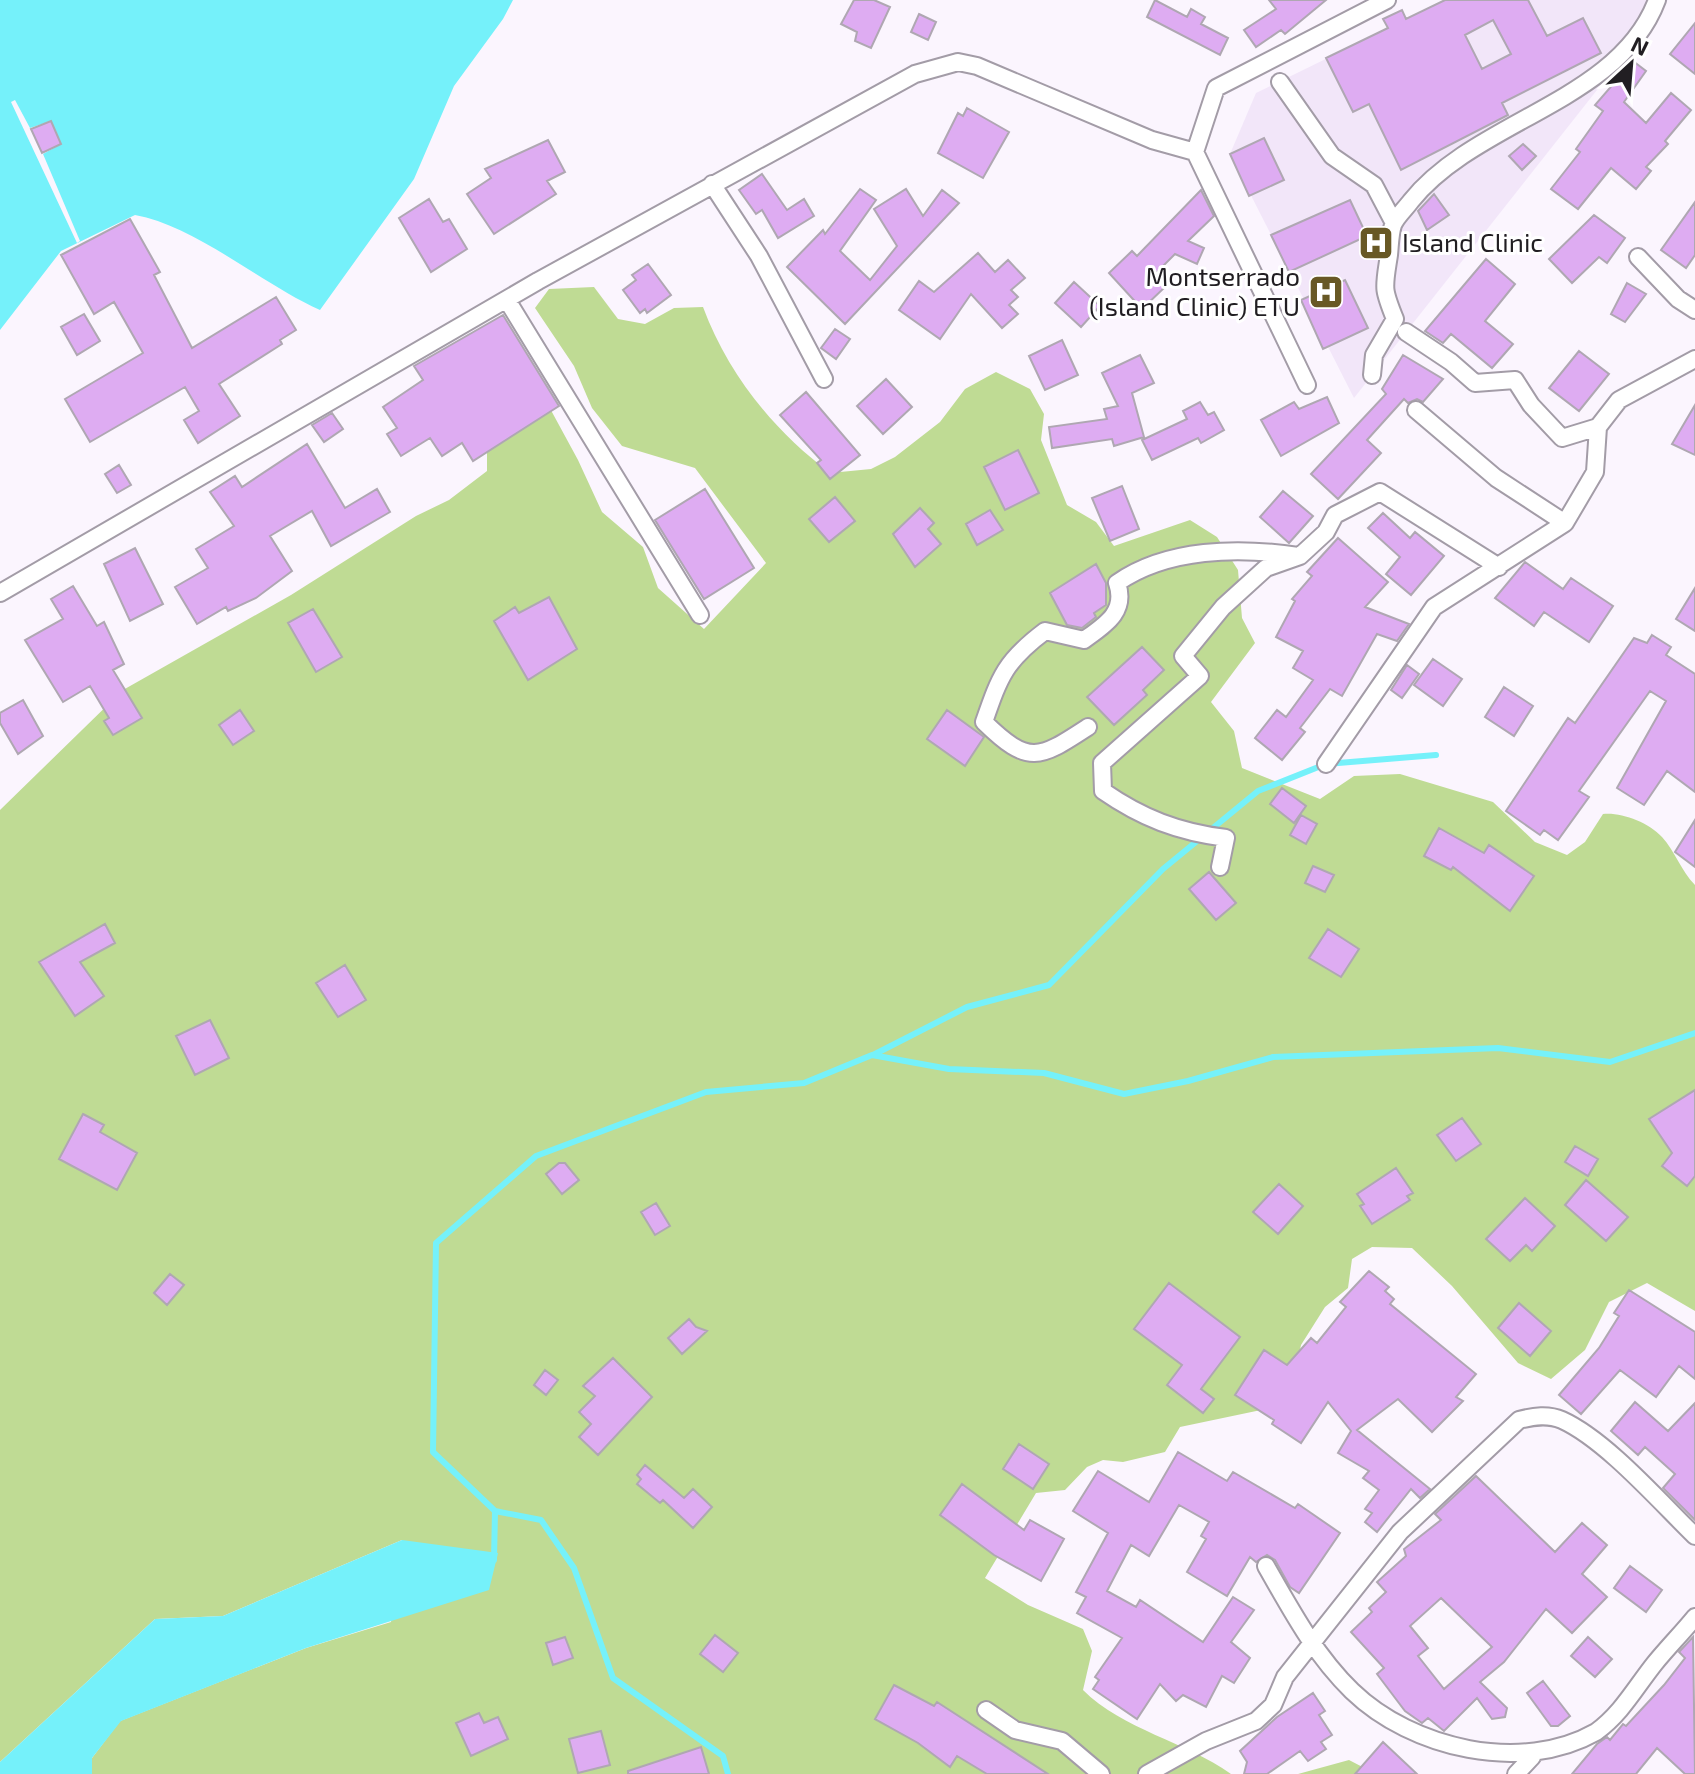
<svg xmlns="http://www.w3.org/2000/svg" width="1695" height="1774" font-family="'Exo 2',sans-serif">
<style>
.built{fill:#f2e6f9}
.green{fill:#bfdb94}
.water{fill:#75f1fa}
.pier{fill:#fbf5fe}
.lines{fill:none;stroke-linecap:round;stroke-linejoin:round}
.stream{stroke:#75f1fa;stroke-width:6}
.building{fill:#deacf2;stroke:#afa7b2;stroke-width:2;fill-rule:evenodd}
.minor-casing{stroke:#a39ca7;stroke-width:20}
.minor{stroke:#fff;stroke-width:16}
.labels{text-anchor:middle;stroke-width:6;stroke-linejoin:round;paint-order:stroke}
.poi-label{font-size:26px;fill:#211e22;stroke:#fff;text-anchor:start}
</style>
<rect width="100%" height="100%" fill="#fbf5fe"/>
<path class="built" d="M1446 0H1668L1354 398 1230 154 1256 93Z"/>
<path class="green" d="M594 287 618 319 645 324 674 308 703 307C728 374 773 430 830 473L871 469 895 457 940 422 965 389 996 372 1030 389 1044 414 1041 440 1067 505 1096 522 1114 546 1190 520 1217 537 1238 570 1242 618 1255 643 1211 702 1234 731 1242 768 1320 799 1354 776 1400 774 1493 802 1535 842 1567 855 1585 842 1603 814C1621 812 1648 822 1662 837 1675 851 1681 871 1695 885V1311L1647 1283 1609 1302 1585 1350 1551 1379 1518 1363 1452 1286 1412 1248 1372 1247 1352 1259 1348 1288 1325 1307 1301 1345 1294 1379 1261 1410 1180 1427 1165 1452 1123 1462 1103 1460 1087 1467 1065 1490 1036 1493 985 1578 1028 1605 1083 1629 1092 1651 1083 1690C1123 1730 1185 1741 1231 1774H92V1758L120 1721 306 1648 391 1622 402 1540 223 1616 155 1619 0 1762V810L123 690 291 595 416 516 449 500 487 471V452L474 403 515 344 578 460 602 512 643 547 658 588 704 629 766 563 695 468 622 446 592 408 574 366 535 308 549 289Z
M1349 1760 1376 1774H1298Z"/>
<path class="water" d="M0 0H513L503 19 454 86 414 179 320 310C260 283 196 226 135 215L61 251 0 330Z
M402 1540 498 1553 489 1590 306 1648 121 1721 92 1758V1774H0V1762L155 1619 223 1616Z"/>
<path class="pier" d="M15 100 30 128 51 121 61 144 43 154 80 241 77 243 11 102Z"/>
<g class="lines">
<path class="stream" d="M873 1055 967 1007 1049 985 1163 869 1258 791 1326 764 1436 755
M495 1511 541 1520 574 1568 613 1678 723 1756 728 1774
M494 1560 495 1511 433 1452 436 1243 536 1156 706 1092 804 1083 872 1055 949 1069 1044 1073 1124 1094 1188 1081 1273 1057 1498 1048 1610 1062 1695 1033"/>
</g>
<path class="building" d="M854 0H874L890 7 871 48 855 41 857 32 841 24Z
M1155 0 1187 17 1191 9 1205 17 1201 24 1228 38 1220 55 1147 17Z
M1269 0H1326L1285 34 1281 30 1256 47 1244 30 1276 9Z
M1445 0H1528L1547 36 1583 18 1601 53 1502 103 1508 115 1401 170 1369 104 1353 112 1326 58 1388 28 1383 19 1402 10 1406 19ZM1493 20 1511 54 1482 69 1465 35Z
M919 14 936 22 928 40 911 32Z
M1695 23V74L1670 54Z
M1633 61 1646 71 1624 102 1646 123 1671 93 1691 110 1665 141 1668 144 1646 167 1651 171 1636 189 1611 168 1578 209 1551 189 1580 152 1576 149 1603 111 1595 105Z
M967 108 1009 132 983 178 938 153 958 113 963 116Z
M51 121 61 144 42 153 31 129Z
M1264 138 1284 180 1249 196 1230 154Z
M548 140 565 172 547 181 556 194 494 234 467 194 491 178 485 169Z
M1523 144 1536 156 1522 170 1509 156Z
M762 174 787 210 804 199 814 216 778 238 762 210 756 214 739 190Z
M860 189 876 200 840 251 870 280 897 246 874 209 906 189 923 216 942 190 959 203 845 324 787 267 823 230 825 234Z
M1201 190 1214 216 1188 241 1204 248 1197 264 1175 254 1154 275 1165 287 1142 309 1109 273 1132 251 1137 256Z
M1434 194 1449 215 1427 230 1418 211Z
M429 199 443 222 449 219 467 249 431 272 399 218Z
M1350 200 1367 236 1289 272 1271 235Z
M1695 202V255L1686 268 1661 250Z
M1594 215 1625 238 1607 263 1599 257 1572 283 1549 259Z
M130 219 160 272 154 275 192 348 276 297 296 330 280 340 282 344 219 384 240 416 198 443 184 420 199 411 185 387 90 442 65 399 143 353 114 302 94 314 61 255Z
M978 253 995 272 1008 260 1025 278 1011 290 1018 297 1009 305 1018 314 1002 328 971 294 940 339 899 310 919 281 934 292Z
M1486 259 1515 284 1485 321 1513 344 1492 368 1451 334 1443 343 1425 331Z
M648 264 671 295 647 313 645 309 640 313 623 290 636 280 632 275Z
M1345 280 1368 328 1323 349 1301 300Z
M1074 282 1100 306 1081 327 1055 303Z
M1627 283 1646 294 1625 322 1611 314Z
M84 314 100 341 77 355 61 327Z
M503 315 559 406 473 461 462 443 442 456 430 438 401 456 387 434 397 428 383 407 423 380 414 366Z
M835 329 850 339 836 359 821 348Z
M1062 340 1078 375 1045 390 1029 356Z
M1579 351 1609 374 1579 411 1549 388Z
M1140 355 1154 383 1132 393 1144 437 1114 446 1112 439 1052 448 1049 427 1107 419 1104 409 1118 406 1102 373Z
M1403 355 1443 379 1423 402 1417 399 1408 403 1404 399 1367 440 1381 453 1338 499 1311 474 1386 394 1382 389Z
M886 379 912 407 883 434 857 406Z
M806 392 860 455 830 479 817 463 821 460 780 415Z
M1327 397 1339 423 1281 456 1261 420 1294 402 1299 409Z
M1200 402 1208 415 1214 412 1224 430 1201 443 1198 438 1152 460 1142 440 1187 419 1183 411Z
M1695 405V455L1672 444Z
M332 413 343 429 324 442 312 425Z
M307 444 345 508 377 489 390 512 331 546 312 511 270 536 292 571 256 598 228 611 226 607 197 624 175 587 208 568 196 549 234 526 210 492 235 476 242 487Z
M1018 450 1039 493 1005 510 984 467Z
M119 465 131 485 117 493 105 474Z
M1122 486 1139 529 1110 541 1092 498Z
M705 489 754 568 704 599 655 520Z
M1283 491 1313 516 1289 543 1260 517Z
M835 497 855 521 829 542 809 519Z
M920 508 934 523 928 529 941 544 915 567 893 534Z
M990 510 1003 530 977 545 966 524Z
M1383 513 1410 538 1415 532 1444 556 1411 595 1386 574 1400 557 1368 528Z
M1338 538 1388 582 1365 607 1409 624 1397 641 1377 634 1342 696 1330 689 1300 728 1305 732 1282 760 1255 738 1277 710 1286 717 1313 680 1293 668 1303 651 1276 637 1295 601 1292 599 1312 576 1307 572Z
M135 548 163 604 130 621 104 564Z
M1525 562 1563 589 1571 578 1613 606 1589 642 1544 612 1534 626 1495 598Z
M1096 564 1106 583V605L1094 613 1096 617 1082 628 1067 625 1050 593Z
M73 586 97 626 104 622 124 664 113 670 142 718 113 735 104 721 109 718 90 686 63 702 25 640 63 619 51 599Z
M1695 588V631L1676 619Z
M549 597 577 649 528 680 494 621 515 607 519 613Z
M313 609 342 657 316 672 288 623Z
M1652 635 1671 647 1666 655 1695 674V792L1667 771 1644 805 1617 788 1666 701 1650 691 1579 791 1589 797 1558 840 1544 830 1540 835 1506 811 1568 718 1575 723 1634 638 1647 643Z
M1142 647 1164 670 1143 690 1147 695 1114 725 1087 697Z
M1433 659 1462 679 1443 706 1414 685Z
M1407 665 1419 674 1402 698 1391 690Z
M1504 687 1533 706 1514 736 1485 717Z
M23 700 43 736 18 754 0 723V713Z
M240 710 254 731 233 745 219 725Z
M947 710 984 737 965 766 927 739Z
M1282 788 1306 806 1294 823 1270 804Z
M1301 815 1317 824 1306 844 1290 835Z
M1695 820V867L1675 852Z
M1439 828 1484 853 1489 845 1534 876 1510 911 1453 867 1451 870 1424 856Z
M1313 866 1334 875 1325 892 1305 883Z
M1209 872 1236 903 1216 920 1189 889Z
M105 924 115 943 80 962 104 996 75 1016 39 962Z
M1328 929 1359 949 1341 977 1309 958Z
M345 965 366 1000 338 1017 316 983Z
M210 1020 229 1058 195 1075 176 1036Z
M1695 1090V1176L1687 1186 1662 1166 1672 1153 1649 1119Z
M83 1114 104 1125 100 1132 137 1153 117 1190 59 1159Z
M1462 1118 1481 1144 1456 1161 1437 1135Z
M1575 1146 1598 1159 1588 1176 1565 1162Z
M559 1163H565L579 1180 562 1194 546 1174Z
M1396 1168 1413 1193 1407 1196 1410 1200 1372 1224 1360 1206 1364 1204 1357 1194Z
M1586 1180 1628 1217 1606 1241 1565 1205Z
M1279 1184 1303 1206 1278 1234 1253 1212Z
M1525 1198 1555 1226 1532 1251 1526 1245 1510 1261 1486 1239Z
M656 1203 670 1226 655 1235 641 1212Z
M1369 1271 1389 1287 1385 1291 1394 1299 1390 1304 1476 1374 1456 1397 1463 1401 1432 1432 1398 1399 1357 1430 1430 1489 1420 1498 1411 1489 1377 1532 1365 1522 1372 1513 1365 1509 1379 1490 1363 1478 1369 1471 1338 1453 1351 1431 1328 1402 1301 1443 1272 1424 1274 1420 1235 1395 1264 1350 1287 1365 1311 1338 1317 1343 1346 1307 1340 1302Z
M170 1274 184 1285 167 1305 154 1293Z
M1169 1283 1240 1337 1201 1389 1214 1399 1203 1413 1167 1385 1182 1365 1134 1329Z
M1629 1290 1695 1332V1379L1679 1366 1656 1397 1620 1370 1581 1414 1559 1395 1599 1348 1619 1316 1614 1313Z
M1519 1303 1551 1331 1530 1356 1498 1328Z
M689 1319 696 1327 707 1331 682 1354 668 1338Z
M613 1358 652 1397 598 1455 579 1437 591 1424 579 1412 595 1396 583 1386Z
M545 1370 558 1380 546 1395 534 1385Z
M1635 1402 1668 1431 1695 1403V1520L1663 1488 1675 1474 1645 1447 1638 1455 1611 1431Z
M1019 1444 1049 1464 1033 1489 1003 1469Z
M1178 1452 1227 1481 1233 1472 1295 1508 1298 1504 1340 1533 1299 1593 1290 1587 1275 1560 1267 1555 1256 1562 1250 1557 1227 1596 1187 1572 1206 1539 1201 1536 1209 1522 1179 1505 1149 1556 1131 1545 1107 1591 1136 1607 1140 1600 1203 1642 1233 1597 1254 1610 1231 1642 1250 1658 1234 1683 1222 1676 1206 1707 1183 1695 1176 1701 1160 1684 1137 1719 1093 1689 1099 1680 1095 1677 1122 1638 1077 1613 1086 1597 1076 1592 1108 1533 1073 1511 1098 1471 1149 1502Z
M645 1465 684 1498 693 1489 712 1507 693 1528 663 1500 660 1503 637 1484 641 1479 637 1475Z
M1476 1476 1555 1552 1582 1523 1607 1545 1582 1574 1607 1597 1572 1633 1546 1609 1504 1662 1480 1682 1507 1708 1505 1717 1492 1719 1477 1698 1444 1731 1428 1718 1422 1723 1405 1711 1377 1674 1384 1668 1351 1632 1372 1612 1369 1608 1386 1592 1377 1582 1406 1556 1404 1549 1441 1520 1435 1514ZM1441 1598 1492 1647 1444 1689 1418 1656 1428 1648 1410 1626Z
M962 1484 1024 1530 1030 1520 1064 1539 1041 1581 994 1555 940 1515Z
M1630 1566 1662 1590 1646 1612 1614 1588Z
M715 1635 738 1653 723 1672 700 1654Z
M565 1637 573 1658 553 1665 546 1643Z
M1588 1637 1612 1659 1595 1677 1571 1656Z
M1693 1637 1695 1774H1685L1657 1748 1636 1774H1572L1597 1744 1607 1737 1610 1740 1623 1724 1626 1726 1664 1685 1685 1658 1679 1652Z
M1543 1681 1570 1716 1558 1726H1551L1527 1693Z
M894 1685 934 1706 937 1702 1048 1774H987L957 1756 950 1767 918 1743 875 1719Z
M1313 1693 1325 1711 1319 1715 1332 1735 1321 1742 1326 1749 1308 1761 1300 1751 1267 1774H1244L1247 1762 1240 1751 1277 1717Z
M479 1713 484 1723 498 1717 508 1739 471 1756 456 1723Z
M601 1731 610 1765 578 1773 569 1739Z
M1383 1742 1417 1774H1355Z
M701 1747 709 1774H628V1771Z"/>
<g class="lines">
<g class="minor-casing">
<path id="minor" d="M1280 82 1332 156 1374 185 1394 223
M712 184 759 256 824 379
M1638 257 1678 299 1695 310
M507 300 700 615
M1406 332 1451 362 1475 383 1515 380 1531 405 1562 438 1598 427
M1372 375 1374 355 1395 319C1382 287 1384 288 1389 255 1390 246 1390 234 1393 225 1396 217 1406 208 1411 201 1477 119 1619 102 1657 0
M1307 385 1195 152 1216 88 1387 0
M1416 410 1496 478 1565 523
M0 593 538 281 915 74 958 62 977 66 1152 140 1195 152
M1088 727C1039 759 1029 766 984 722 1000 676 1005 661 1045 631L1084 640C1105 625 1127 612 1117 583 1167 548 1239 547 1298 556
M1326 764 1434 607 1565 523 1595 472 1598 427 1619 400 1695 359
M1220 867 1226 838C1178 832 1142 818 1103 791L1102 763 1200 676 1183 656 1223 607 1266 568 1300 556 1326 532 1335 515 1380 492 1499 567
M1266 1566C1291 1610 1315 1655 1352 1691 1412 1749 1522 1774 1596 1732 1622 1713 1635 1688 1655 1663 1668 1647 1682 1633 1695 1617
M986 1710 1015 1730 1062 1741 1101 1774
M1147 1774 1206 1741 1256 1721 1273 1705 1285 1677 1400 1532 1519 1420C1534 1416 1548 1414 1562 1420 1606 1440 1660 1502 1695 1536
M1516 1774 1532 1757"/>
</g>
<use href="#minor" class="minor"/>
</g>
<defs>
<g id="hospital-square" transform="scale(1.8)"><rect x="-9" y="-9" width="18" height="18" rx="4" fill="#685825" stroke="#fff"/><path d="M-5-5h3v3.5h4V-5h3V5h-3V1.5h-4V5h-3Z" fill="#fff"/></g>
</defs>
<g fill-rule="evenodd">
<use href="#hospital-square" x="1376" y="243"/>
<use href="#hospital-square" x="1326" y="292"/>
</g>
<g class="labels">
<g class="poi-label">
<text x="1402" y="252">Island Clinic</text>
<text x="1300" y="286" text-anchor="end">Montserrado<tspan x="1300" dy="30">(Island Clinic) ETU</tspan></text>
</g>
</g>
<g transform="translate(1631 64) rotate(26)" stroke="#ffffff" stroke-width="6" paint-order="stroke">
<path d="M0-6L14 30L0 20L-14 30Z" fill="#211e22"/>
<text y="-12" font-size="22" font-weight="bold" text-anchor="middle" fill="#211e22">N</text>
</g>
</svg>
